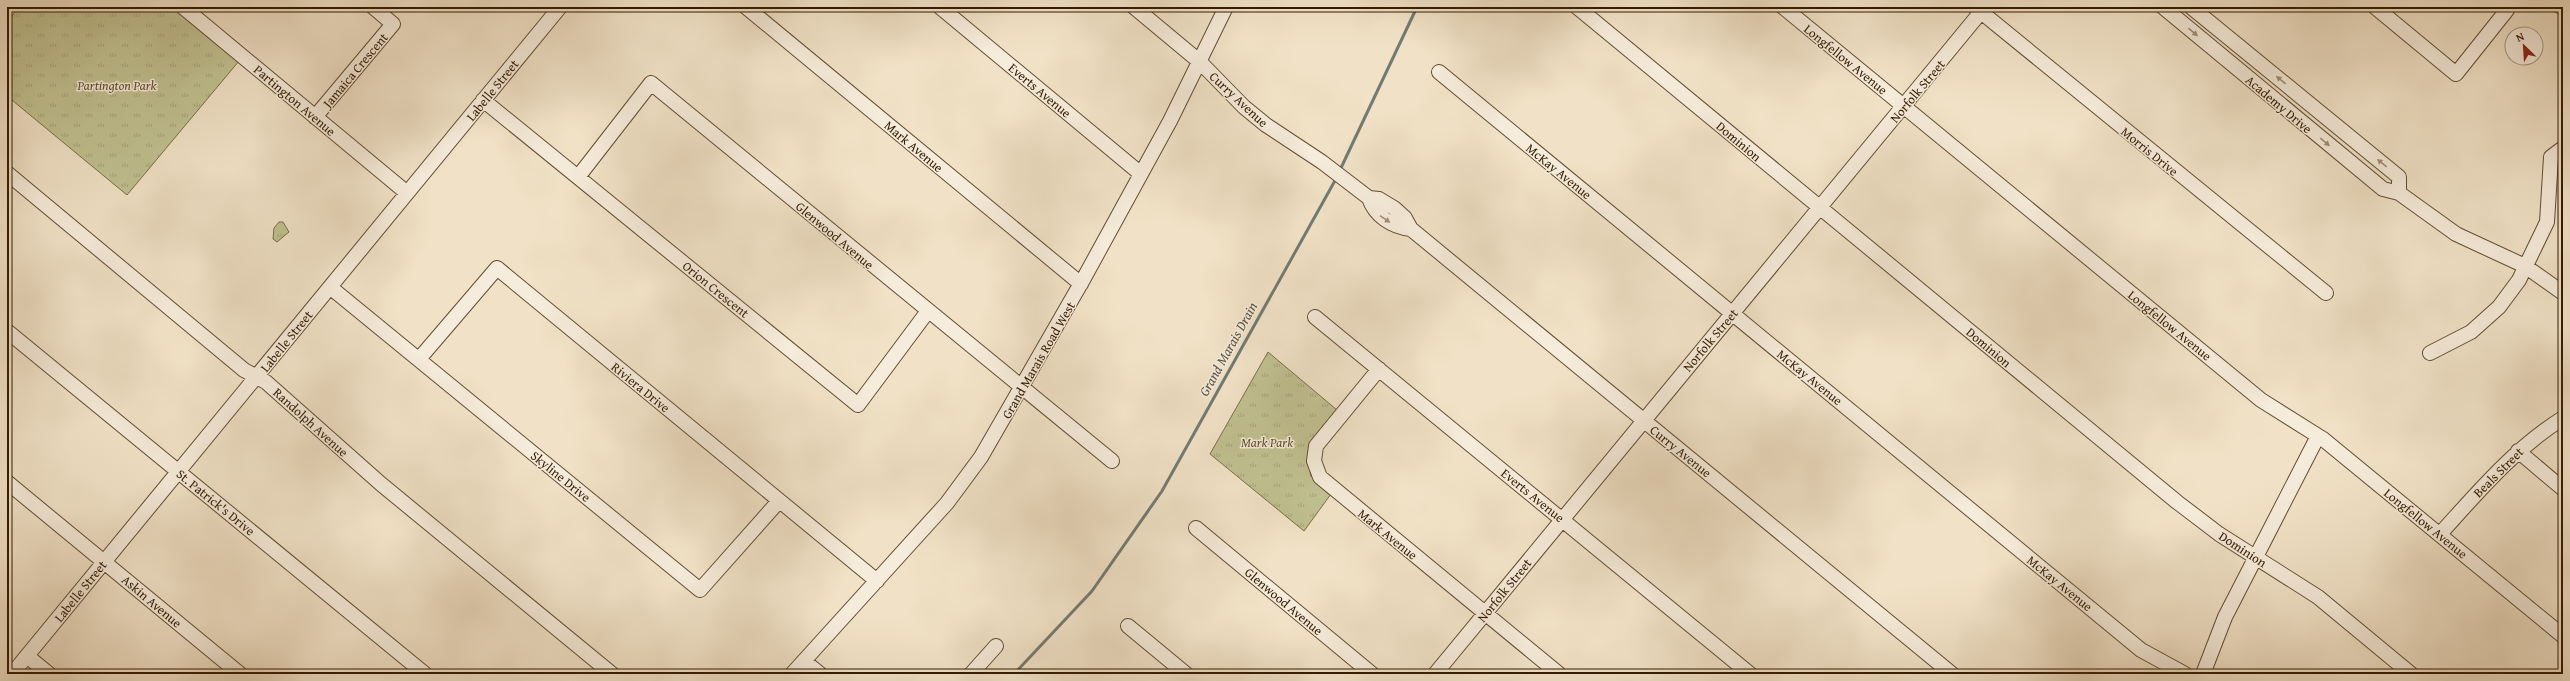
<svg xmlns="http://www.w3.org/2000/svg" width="2570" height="681" font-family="'Gentium Book Plus',serif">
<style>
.grass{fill:url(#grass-tufts);stroke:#7a6e48}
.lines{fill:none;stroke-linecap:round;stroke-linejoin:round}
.stream{stroke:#737b73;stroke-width:3}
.minor-casing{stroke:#624d32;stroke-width:16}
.minor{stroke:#f6ecdb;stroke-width:14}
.oneway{fill:#9e8e78}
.labels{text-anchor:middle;stroke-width:3;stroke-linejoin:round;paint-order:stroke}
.street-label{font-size:13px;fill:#321b00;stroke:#f6ecdb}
.park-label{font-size:13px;font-style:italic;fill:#5d4d2c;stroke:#f6ecdb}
.water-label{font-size:14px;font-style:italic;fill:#585343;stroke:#f6ecdb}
</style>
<defs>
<pattern id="grass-tufts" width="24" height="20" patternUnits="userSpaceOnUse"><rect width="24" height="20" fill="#c1c191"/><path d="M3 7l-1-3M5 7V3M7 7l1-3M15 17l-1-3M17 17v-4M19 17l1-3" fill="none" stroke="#a6a57b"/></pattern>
</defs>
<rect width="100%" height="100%" fill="#f1e2c7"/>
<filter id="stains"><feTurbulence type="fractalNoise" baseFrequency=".005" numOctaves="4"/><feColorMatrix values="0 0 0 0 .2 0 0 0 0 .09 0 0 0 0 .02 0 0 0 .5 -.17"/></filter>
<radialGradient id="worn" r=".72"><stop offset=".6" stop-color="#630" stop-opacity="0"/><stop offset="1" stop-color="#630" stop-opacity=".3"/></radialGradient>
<path class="grass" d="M19 7H174L239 61 127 195 7 96V22Z
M2549 7H2563V18Z
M279 222H283L289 232 277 242 273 239 274 228Z
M1268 352 1337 410 1308 462 1311 476 1331 494 1304 531 1210 454Z"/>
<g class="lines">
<path class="stream" d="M1340 170 1417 7
M1014 674 1092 591 1162 491 1337 177"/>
<g class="minor-casing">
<path id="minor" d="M183 7 407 193
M746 7 1081 284
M940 7 1141 174
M1134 7 1200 62 1244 107 1266 125 1322 162 1369 198 1379 199 1394 208 1405 218 1411 229 1952 674
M1577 7 2177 502 2219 534 2318 597 2411 674
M1783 7 2261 400 2323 439 2563 636
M1975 7 2326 293
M2163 7 2383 189 2399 193 2456 234 2525 266 2563 293
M2191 7 2399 177V193
M2375 7 2456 74 2507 10
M1439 72 2141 650 2185 674
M483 100 858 405 928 311
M315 117 393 24 373 7
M7 173 244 370 266 382 381 484 612 674
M578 177 651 83 1112 461
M1369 198C1375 216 1392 227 1411 229
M330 287 700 590 779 501
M1315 317 1750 674
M7 331 425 674
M2430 353 2471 332 2499 307 2519 280 2547 222 2551 157 2563 148
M419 359 497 268 877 581
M1379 369 1316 446 1314 461 1320 477 1559 674
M2518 451 2563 489
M7 482 240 674
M1196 528 1372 674
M2440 534C2478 492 2514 449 2563 418
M1128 626 1186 674
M27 656 49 674
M804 661 820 674
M12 674 560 7
M792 674 947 503 981 457 1084 278 1170 121 1226 7
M971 674 996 646
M1435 674 1985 7
M2203 674 2225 617 2318 436"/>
</g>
<use href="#minor" class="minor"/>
</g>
<defs><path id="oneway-solid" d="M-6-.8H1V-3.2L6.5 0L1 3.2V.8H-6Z"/></defs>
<g class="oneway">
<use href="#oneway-solid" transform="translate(2193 32) rotate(40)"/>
<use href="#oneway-solid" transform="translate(2281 80) rotate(-141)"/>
<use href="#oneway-solid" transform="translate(2325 142) rotate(40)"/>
<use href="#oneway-solid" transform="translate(2382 163) rotate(-141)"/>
<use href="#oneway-solid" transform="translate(1385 219) rotate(34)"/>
</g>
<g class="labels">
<g class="street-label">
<text transform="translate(1846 59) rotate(39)" y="5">Longfellow Avenue</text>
<text transform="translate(355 70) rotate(-50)" y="5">Jamaica Crescent</text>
<text transform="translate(492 90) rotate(-51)" y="5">Labelle Street</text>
<text transform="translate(1040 90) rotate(40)" y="5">Everts Avenue</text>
<text transform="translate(1917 91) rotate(-50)" y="5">Norfolk Street</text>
<text transform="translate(1239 99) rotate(43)" y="5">Curry Avenue</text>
<text transform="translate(295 100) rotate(40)" y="5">Partington Avenue</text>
<text transform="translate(2279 104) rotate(40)" y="5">Academy Drive</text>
<text transform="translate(1739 141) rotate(40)" y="5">Dominion</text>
<text transform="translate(914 146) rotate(40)" y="5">Mark Avenue</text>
<text transform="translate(2150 151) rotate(39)" y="5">Morris Drive</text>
<text transform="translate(1559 171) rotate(39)" y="5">McKay Avenue</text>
<text transform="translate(835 235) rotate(40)" y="5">Glenwood Avenue</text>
<text transform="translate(716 289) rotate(39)" y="5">Orion Crescent</text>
<text transform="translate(2170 325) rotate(39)" y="5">Longfellow Avenue</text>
<text transform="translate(1710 340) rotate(-50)" y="5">Norfolk Street</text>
<text transform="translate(286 341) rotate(-51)" y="5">Labelle Street</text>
<text transform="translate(1989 347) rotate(40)" y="5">Dominion</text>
<text transform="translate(1038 360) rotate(-60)" y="5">Grand Marais Road West</text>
<text transform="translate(1810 377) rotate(39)" y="5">McKay Avenue</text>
<text transform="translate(641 387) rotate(39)" y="5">Riviera Drive</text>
<text transform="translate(311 422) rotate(42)" y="5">Randolph Avenue</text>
<text transform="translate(1681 451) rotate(39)" y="5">Curry Avenue</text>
<text transform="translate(2498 472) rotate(-45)" y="5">Beals Street</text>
<text transform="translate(561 476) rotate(39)" y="5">Skyline Drive</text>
<text transform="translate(1533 495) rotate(39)" y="5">Everts Avenue</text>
<text transform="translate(216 502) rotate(39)" y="5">St. Patrick's Drive</text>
<text transform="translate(2426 523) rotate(39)" y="5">Longfellow Avenue</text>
<text transform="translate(1388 534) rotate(39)" y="5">Mark Avenue</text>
<text transform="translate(2243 549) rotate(33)" y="5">Dominion</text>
<text transform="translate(2060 583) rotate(39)" y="5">McKay Avenue</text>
<text transform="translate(1504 590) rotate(-51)" y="5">Norfolk Street</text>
<text transform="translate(80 591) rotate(-51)" y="5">Labelle Street</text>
<text transform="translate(152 601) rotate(40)" y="5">Askin Avenue</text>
<text transform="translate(1284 601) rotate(40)" y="5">Glenwood Avenue</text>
</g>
<g class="park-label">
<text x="117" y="90">Partington Park</text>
<text x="1267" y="447">Mark Park</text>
</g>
<g class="water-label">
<text transform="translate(1228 349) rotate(-61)" y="5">Grand Marais Drain</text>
</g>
</g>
<rect width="2570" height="681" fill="none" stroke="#f1e2c7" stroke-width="24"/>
<rect x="8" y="8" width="2554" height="665" fill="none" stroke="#321b00" stroke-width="2"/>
<rect x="12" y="12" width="2546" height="657" fill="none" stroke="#321b00"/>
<g transform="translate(2524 46) rotate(335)"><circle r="19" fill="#f6ecdb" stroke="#a89883"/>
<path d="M0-3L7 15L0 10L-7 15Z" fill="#8f2418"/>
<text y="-6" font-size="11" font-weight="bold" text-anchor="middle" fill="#321b00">N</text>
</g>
<rect width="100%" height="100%" filter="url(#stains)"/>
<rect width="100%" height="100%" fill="url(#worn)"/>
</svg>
